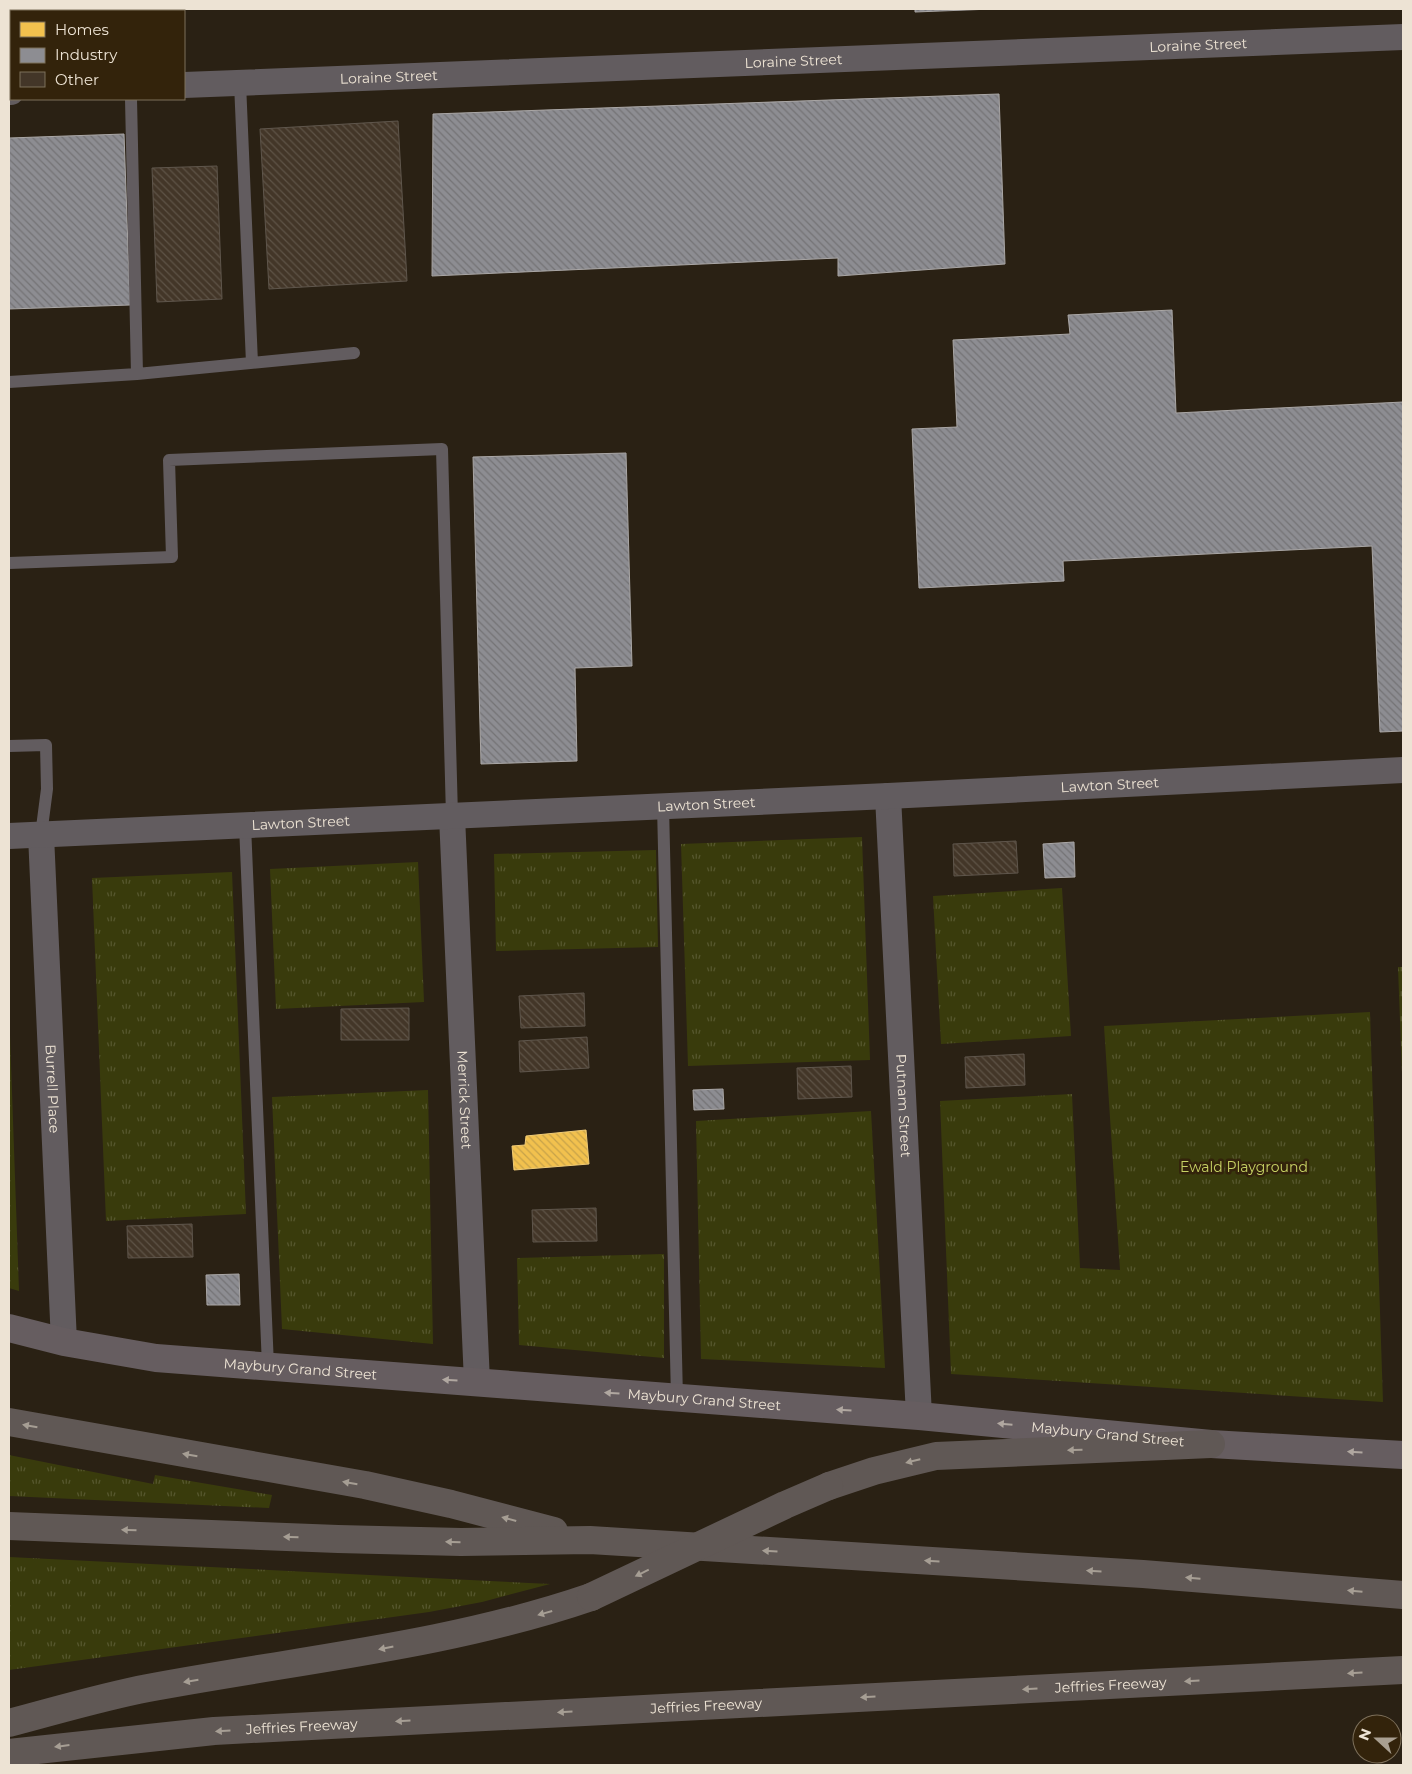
<svg xmlns="http://www.w3.org/2000/svg" width="1412" height="1774" font-family="Montserrat,sans-serif">
<style>
.grass{fill:url(#grass-tufts)}
.homes{fill:url(#homes-back-hatch);stroke:#f0cb76}
.industry{fill:url(#industry-back-hatch);stroke:#aaa7a6}
.building{fill:url(#building-back-hatch);stroke:#5f564c}
.lines{fill:none;stroke-linecap:round;stroke-linejoin:round}
.lane{stroke:#625c5f;stroke-width:12}
.street{stroke:#625c5f;stroke-width:26}
.secondary{stroke:#665d60;stroke-width:28}
.highway{stroke:#605855;stroke-width:28}
.highway-bridge{stroke:#605855;stroke-width:28}
.oneway{fill:#b0a7a0}
.oneway2{fill:#a69e94}
.labels{text-anchor:middle;stroke-width:5;stroke-linejoin:round;paint-order:stroke}
.street-label{font-size:14px;fill:#ede3d4;stroke:#33230b}
.park-label{font-size:14px;fill:#c7d264;stroke:#33230b}
</style>
<defs>
<pattern id="grass-tufts" width="24" height="20" patternUnits="userSpaceOnUse" patternTransform="scale(1.25)"><rect width="24" height="20" fill="#393b0c"/><path d="M3 7l-1-3M5 7V3M7 7l1-3M15 17l-1-3M17 17v-4M19 17l1-3" fill="none" stroke="#56572e"/></pattern>
<pattern id="homes-back-hatch" width="6" height="6" patternUnits="userSpaceOnUse" patternTransform="scale(1.25)"><rect width="6" height="6" fill="#f2c14e"/><path d="M-1 5l2 2M0 0l6 6M5-1l2 2" fill="none" stroke="#c7a24a"/></pattern>
<pattern id="industry-back-hatch" width="6" height="6" patternUnits="userSpaceOnUse" patternTransform="scale(1.25)"><rect width="6" height="6" fill="#8d8d92"/><path d="M-1 5l2 2M0 0l6 6M5-1l2 2" fill="none" stroke="#747375"/></pattern>
<pattern id="building-back-hatch" width="6" height="6" patternUnits="userSpaceOnUse" patternTransform="scale(1.25)"><rect width="6" height="6" fill="#433628"/><path d="M-1 5l2 2M0 0l6 6M5-1l2 2" fill="none" stroke="#5e5346"/></pattern>
</defs>
<rect width="100%" height="100%" fill="#2a2114"/>
<path class="grass" d="M862 837 870 1060 688 1066 681 844Z
M656 850 658 947 496 951 494 854Z
M418 862 424 1002 276 1009 270 869Z
M232 872 246 1214 106 1221 92 878Z
M1062 888 1071 1036 941 1044 933 896Z
M1398 967H1403V1101Z
M9 1007 19 1291 9 1288Z
M1370 1012 1383 1402 951 1374 940 1101 1072 1094 1080 1268 1120 1270 1104 1026Z
M428 1090 433 1344 282 1329 272 1097Z
M871 1111 885 1368 701 1359 696 1121Z
M664 1254V1358L519 1345 517 1258Z
M9 1455 153 1484 155 1475 272 1495 269 1508 9 1496Z
M9 1557 550 1584 482 1602 429 1612 9 1670Z"/>
<path class="homes" d="M586 1130 589 1164 514 1170 512 1146 525 1145 526 1136Z"/>
<path class="industry" d="M915 9H992L915 12Z
M999 94 1005 264 838 276V258L432 276 433 114Z
M124 134 130 305 9 309V138Z
M1172 310 1176 413 1403 402V731L1380 732 1372 546 1063 561 1064 581 919 588 912 429 957 427 953 340 1070 334 1068 315Z
M626 453 632 666 575 668 577 761 481 764 473 457Z
M1074 842 1075 877 1045 878 1043 844Z
M723 1089 724 1109 694 1110 693 1090Z
M239 1274 240 1305H207L206 1275Z"/>
<path class="building" d="M398 121 407 281 269 289 260 129Z
M217 166 222 299 157 302 152 168Z
M1016 841 1018 873 954 876 953 844Z
M584 993 585 1026 521 1028 519 996Z
M409 1008V1040H341V1009Z
M587 1037 589 1068 520 1072 519 1041Z
M1024 1054 1025 1085 966 1088 965 1057Z
M851 1066 852 1097 798 1099 797 1068Z
M596 1208 597 1241 533 1242 532 1210Z
M192 1224 193 1257 128 1258 127 1226Z"/>
<g class="lines">
<path class="lane" d="M240 83 252 363
M131 99 137 374
M9 382 137 374 354 353
M9 563 172 557 169 460 442 449 452 816
M9 746 46 745 47 789 41 835
M663 806 677 1398
M245 825 268 1366"/>
<g class="street">
<path id="s1" d="M184 85 1403 37"/>
<path d="M9 92H11"/>
<path id="s2" d="M888 796 919 1416"/>
<path id="s3" d="M452 816 477 1382"/>
<path id="s4" d="M41 835 64 1342"/>
<path id="s5" d="M9 836 888 796 1403 770"/>
</g>
<path class="secondary" id="s6" d="M9 1328 64 1342 156 1358 919 1416 1211 1444 1403 1455"/>
<g class="highway">
<path d="M9 1422 365 1485 451 1504 554 1531"/>
<path d="M829 1486 874 1471 936 1456 1211 1444"/>
<path d="M9 1526 338 1539 461 1542 590 1540 1143 1574 1403 1595"/>
<path d="M9 1723C55 1711 101 1697 148 1688 296 1660 448 1646 591 1597"/>
<path id="s7" d="M9 1753 214 1731 1403 1670"/>
</g>
<path class="highway-bridge" d="M591 1597 785 1505 829 1486"/>
</g>
<defs><path id="oneway-solid" d="M-6-.8H1V-3.2L6.5 0L1 3.2V.8H-6Z" transform="scale(1.25)"/></defs>
<g class="oneway">
<use href="#oneway-solid" transform="translate(450 1380) rotate(-176)"/>
<use href="#oneway-solid" transform="translate(612 1393) rotate(-176)"/>
<use href="#oneway-solid" transform="translate(844 1410) rotate(-176)"/>
<use href="#oneway-solid" transform="translate(1005 1424) rotate(-175)"/>
<use href="#oneway-solid" transform="translate(1355 1452) rotate(-177)"/>
</g>
<g class="oneway2">
<use href="#oneway-solid" transform="translate(30 1426) rotate(-170)"/>
<use href="#oneway-solid" transform="translate(1075 1450) rotate(178)"/>
<use href="#oneway-solid" transform="translate(190 1455) rotate(-170)"/>
<use href="#oneway-solid" transform="translate(913 1461) rotate(166)"/>
<use href="#oneway-solid" transform="translate(350 1483) rotate(-170)"/>
<use href="#oneway-solid" transform="translate(509 1519) rotate(-165)"/>
<use href="#oneway-solid" transform="translate(129 1530) rotate(-178)"/>
<use href="#oneway-solid" transform="translate(291 1537) rotate(-178)"/>
<use href="#oneway-solid" transform="translate(453 1542) rotate(-179)"/>
<use href="#oneway-solid" transform="translate(770 1551) rotate(-177)"/>
<use href="#oneway-solid" transform="translate(932 1561) rotate(-177)"/>
<use href="#oneway-solid" transform="translate(1094 1571) rotate(-177)"/>
<use href="#oneway-solid" transform="translate(642 1573) rotate(154)"/>
<use href="#oneway-solid" transform="translate(1193 1578) rotate(-175)"/>
<use href="#oneway-solid" transform="translate(1355 1591) rotate(-175)"/>
<use href="#oneway-solid" transform="translate(545 1613) rotate(164)"/>
<use href="#oneway-solid" transform="translate(386 1648) rotate(169)"/>
<use href="#oneway-solid" transform="translate(1355 1673) rotate(177)"/>
<use href="#oneway-solid" transform="translate(191 1681) rotate(171)"/>
<use href="#oneway-solid" transform="translate(1192 1681) rotate(177)"/>
<use href="#oneway-solid" transform="translate(1030 1689) rotate(177)"/>
<use href="#oneway-solid" transform="translate(868 1697) rotate(177)"/>
<use href="#oneway-solid" transform="translate(565 1712) rotate(177)"/>
<use href="#oneway-solid" transform="translate(403 1721) rotate(177)"/>
<use href="#oneway-solid" transform="translate(223 1731) rotate(177)"/>
<use href="#oneway-solid" transform="translate(62 1746) rotate(173)"/>
</g>
<g class="labels">
<g class="street-label">
<text dy="5" stroke="none"><textPath href="#s1" startOffset="1015">Loraine Street</textPath></text>
<text dy="5" stroke="none"><textPath href="#s1" startOffset="610">Loraine Street</textPath></text>
<text dy="5" stroke="none"><textPath href="#s1" startOffset="205">Loraine Street</textPath></text>
<text dy="5" stroke="none"><textPath href="#s5" startOffset="1102">Lawton Street</textPath></text>
<text dy="5" stroke="none"><textPath href="#s5" startOffset="698">Lawton Street</textPath></text>
<text dy="5" stroke="none"><textPath href="#s5" startOffset="292">Lawton Street</textPath></text>
<text dy="5" stroke="none"><textPath href="#s4" startOffset="254">Burrell Place</textPath></text>
<text dy="5" stroke="none"><textPath href="#s3" startOffset="284">Merrick Street</textPath></text>
<text dy="5" stroke="none"><textPath href="#s2" startOffset="310">Putnam Street</textPath></text>
<text dy="5" stroke="none"><textPath href="#s6" startOffset="295">Maybury Grand Street</textPath></text>
<text dy="5" stroke="none"><textPath href="#s6" startOffset="700">Maybury Grand Street</textPath></text>
<text dy="5" stroke="none"><textPath href="#s6" startOffset="1105">Maybury Grand Street</textPath></text>
<text dy="5" stroke="none"><textPath href="#s7" startOffset="1104">Jeffries Freeway</textPath></text>
<text dy="5" stroke="none"><textPath href="#s7" startOffset="699">Jeffries Freeway</textPath></text>
<text dy="5" stroke="none"><textPath href="#s7" startOffset="294">Jeffries Freeway</textPath></text>
</g>
<g class="park-label">
<text x="1244" y="1172">Ewald Playground</text>
</g>
</g>
<rect width="1412" height="1774" fill="none" stroke="#ede3d4" stroke-width="20"/>
<rect x="10" y="10" width="175" height="90" fill="#33230b" stroke="#7d705b"/>
<rect x="20" y="22" width="25" height="15" fill="#f2c14e" stroke="#7d705b"/>
<text x="55" y="35" font-size="15" fill="#ede3d4">Homes</text>
<rect x="20" y="48" width="25" height="15" fill="#8d8d92" stroke="#7d705b"/>
<text x="55" y="60" font-size="15" fill="#ede3d4">Industry</text>
<rect x="20" y="72" width="25" height="15" fill="#433628" stroke="#7d705b"/>
<text x="55" y="85" font-size="15" fill="#ede3d4">Other</text>
<g transform="translate(1377 1739) rotate(291)"><circle r="24" fill="#33230b" stroke="#7d705b"/>
<path d="M0-4L9 19L0 12L-9 19Z" fill="#a99f91"/>
<text y="-8" font-size="14" font-weight="bold" text-anchor="middle" fill="#ede3d4">N</text>
</g>
</svg>
